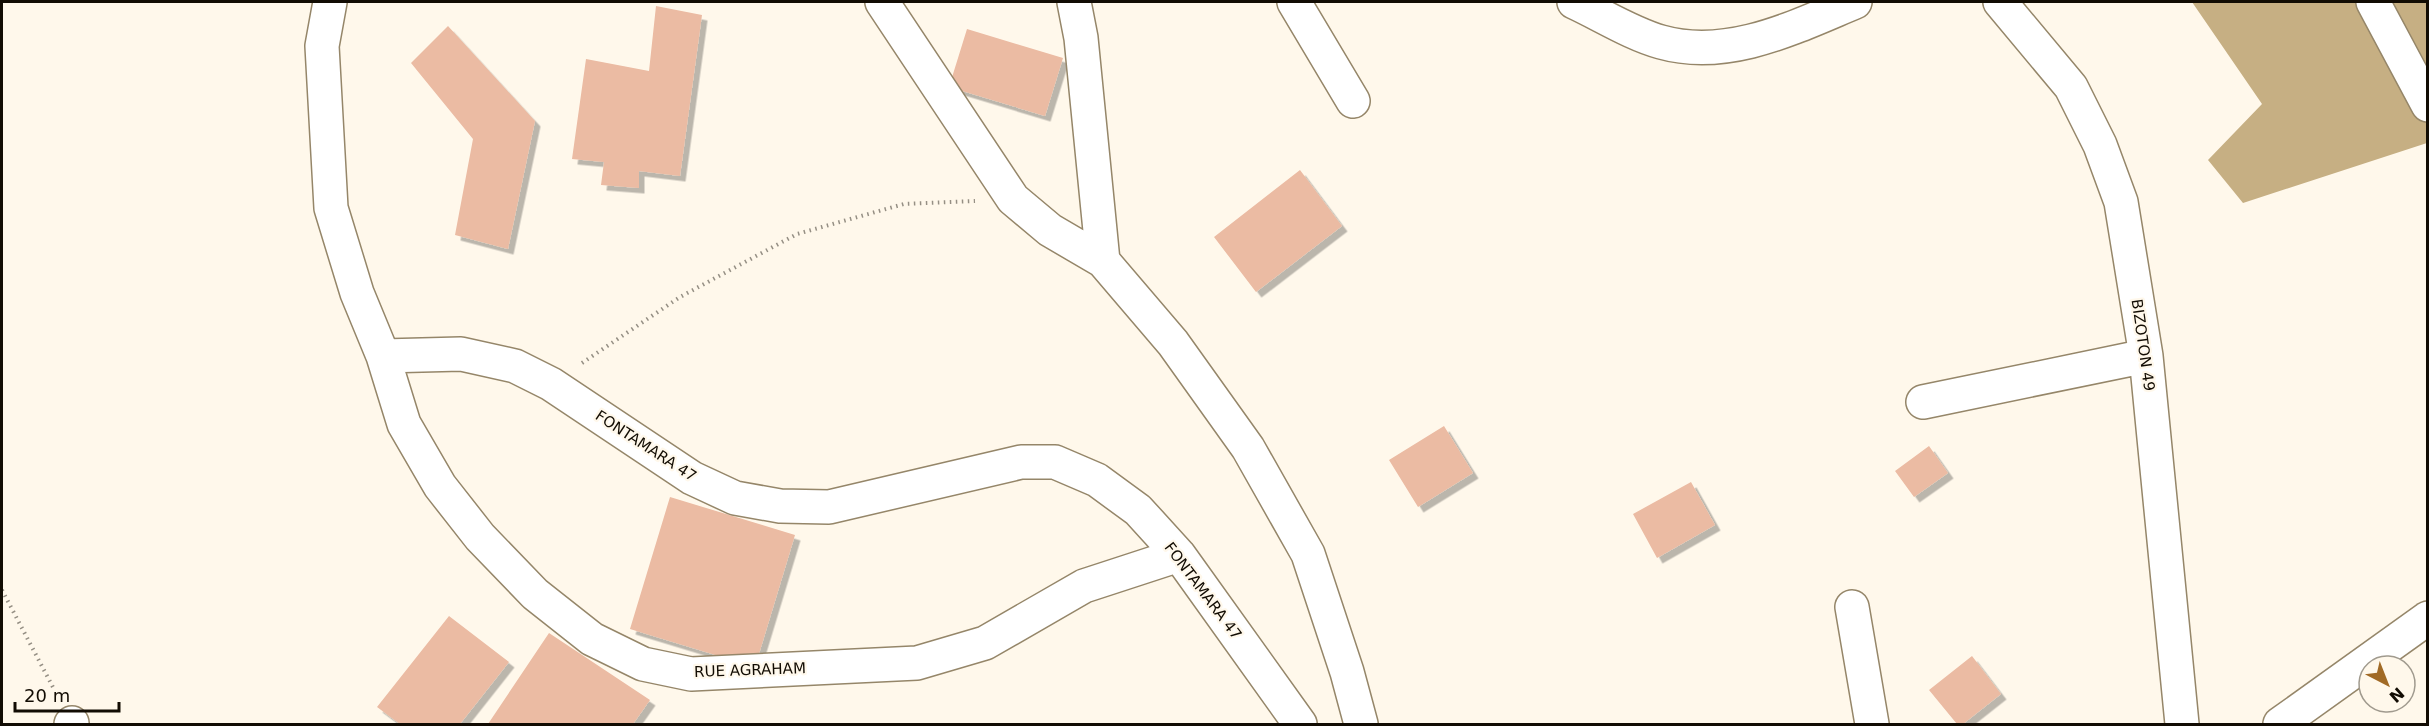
<svg xmlns="http://www.w3.org/2000/svg" width="2429" height="726" font-family="'DejaVu Sans',sans-serif">
<style>
.forest{fill:#c6af83}
.building{fill:#ebbba3;filter:url(#shadow)}
.lines{fill:none;stroke-linecap:round;stroke-linejoin:round}
.minor-casing{stroke:#958669;stroke-width:36}
.major-casing{stroke:#958669;stroke-width:36}
.path{stroke:#958f84;stroke-width:4;stroke-dasharray:1.5 4.5;stroke-linecap:butt}
.minor{stroke:#fff;stroke-width:33}
.major{stroke:#fff;stroke-width:33}
.labels{text-anchor:middle;stroke-width:4.5;stroke-linejoin:round;paint-order:stroke}
.street-label{font-size:15px;fill:#120c03;stroke:#fff8eb}
</style>
<defs>
<filter id="shadow"><feDropShadow dx="5.5" dy="5.5" stdDeviation="0" flood-color="#0004"/></filter>
</defs>
<rect width="100%" height="100%" fill="#fff8eb"/>
<path class="forest" d="M2192 2H2427V143L2243 203 2208 160 2262 104Z"/>
<path class="building" d="M656 6 702 15 680 176 639 171V188L601 185 604 162 572 159 586 59 649 71Z
M448 26 535 121 508 249 455 235 473 139 411 63Z
M967 29 1063 58 1045 116 949 87Z
M1300 170 1342 226 1256 292 1214 237Z
M1444 426 1473 473 1418 507 1389 460Z
M1929 446 1948 473 1914 497 1895 471Z
M1691 482 1715 525 1657 558 1633 514Z
M670 497 795 535 755 667 630 629Z
M449 616 509 662 460 724H400L377 707Z
M549 633 650 700 633 724H488Z
M1972 656 2001 694 1963 724H1957L1929 690Z"/>
<g class="lines">
<g class="minor-casing">
<path id="minor" d="M330 2 322 46 331 208 357 293 383 356 461 354 515 366 551 384 692 478 735 498 780 506 829 507 1021 462H1055L1097 480 1138 510 1179 555 1300 724
M882 2 1013 199 1050 230 1103 261 1173 343 1248 448 1308 554 1347 672 1361 724
M1074 2 1081 38 1103 261
M1294 2 1353 101
M1574 2C1602 15 1632 34 1661 42 1728 61 1795 27 1855 2
M2000 2 2071 87 2100 145 2121 202 2146 356 2182 724
M2373 2 2428 105
M383 356 404 424 440 486 480 537 535 594 592 639 643 664 691 674 917 663 985 643 1084 586 1179 555
M1923 402 2146 356
M1852 607 1872 724
M71 724 72 723"/>
</g>
<g class="major-casing">
<path id="major" d="M2280 724 2428 618"/>
</g>
<path class="path" d="M582 363 680 297 797 234 904 204 975 201
M2 590 56 693"/>
<use href="#minor" class="minor"/>
<use href="#major" class="major"/>
</g>
<g class="labels">
<g class="street-label">
<text transform="translate(2143 345) rotate(82)" y="5">BIZOTON 49</text>
<text transform="translate(646 446) rotate(33)" y="5">FONTAMARA 47</text>
<text transform="translate(1203 591) rotate(53)" y="5">FONTAMARA 47</text>
<text transform="translate(750 670) rotate(-2)" y="5">RUE AGRAHAM</text>
</g>
</g>
<rect width="2429" height="726" fill="none" stroke="#120c03" stroke-width="6"/>
<g transform="translate(2387 684) rotate(138)"><circle r="28" fill="#fff8eb" stroke="#a09a8e" stroke-width="1.5"/>
<path d="M0-4.5L10 22L0 15L-10 22Z" fill="#a16a25"/>
<text y="-9" font-size="16" font-weight="bold" text-anchor="middle" fill="#120c03">N</text>
</g>
<path d="M15 702v9h104v-9" fill="none" stroke="#120c03" stroke-width="3"/>
<text x="24" y="702" font-size="18" fill="#120c03" stroke="#fff8eb" stroke-width="4.5" paint-order="stroke">20 m</text>
</svg>
